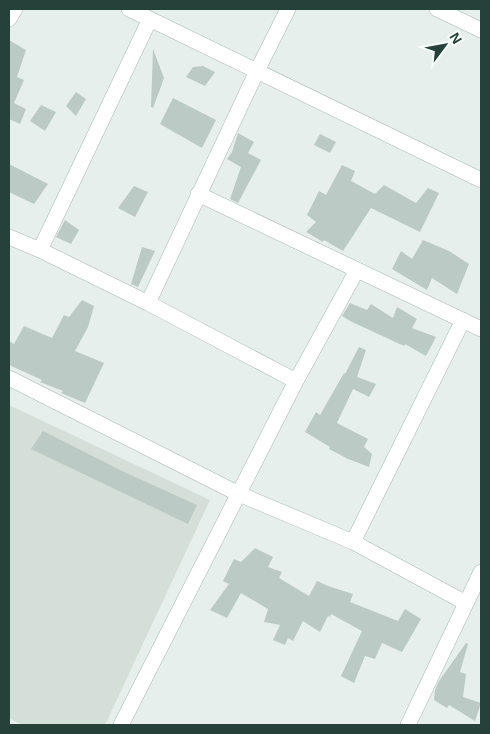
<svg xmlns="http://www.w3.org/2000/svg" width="490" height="734" font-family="Helvetica,sans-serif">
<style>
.built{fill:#d4dfda}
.building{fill:#bbcac4}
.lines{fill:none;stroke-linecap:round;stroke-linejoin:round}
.minor-casing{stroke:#a8b8b2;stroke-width:16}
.minor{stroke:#fff;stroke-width:15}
</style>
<rect width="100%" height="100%" fill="#e6efeb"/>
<path class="built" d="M9 405 210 500 105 725H23L9 718Z"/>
<path class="building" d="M9 40 26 50 17 77 24 80 14 103 26 109 20 124 9 119Z
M153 49 164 78 153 108 151 107Z
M203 66 215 72 205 86 186 77 193 67Z
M76 92 86 99 76 116 66 106Z
M173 98 216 120 202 148 160 124Z
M41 105 56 112 45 131 30 121Z
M238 133 254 142 248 153 261 160 238 203 230 199 241 167 227 159 232 152Z
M320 134 336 142 330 153 314 145Z
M9 164 48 184 34 204 9 192Z
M342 165 355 171 351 181 375 194 384 185 416 203 428 188 439 193 420 232 371 208 343 251 324 240 323 242 306 232 316 222 307 215 319 191 326 195Z
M134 186 148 192 135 217 118 208Z
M65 220 79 230 71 244 56 237Z
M423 240 449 251 469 264 457 294 432 278 427 290 392 269 401 251 412 259Z
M142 247 155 251 138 287 131 284Z
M82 300 94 306 88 327 75 351 104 363 85 403 61 393 63 391 40 382 42 380 9 365V341L14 344 24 326 52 338 64 315 69 317Z
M350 303 367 310 371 304 393 318 397 307 417 319 412 328 436 337 426 356 405 344 404 346 350 321 342 316Z
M359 347 366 350 357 377 376 384 369 397 353 389 337 423 368 439 364 447 372 454 369 467 348 459 329 449 330 447 305 432 316 412 320 415 344 373 345 374Z
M43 431 122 471 197 505 188 524 31 449Z
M255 548 273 557 268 567 282 572 279 578 309 596 317 581 328 586 353 594 350 602 398 621 405 609 421 619 402 652 382 643 375 659 365 656 354 683 341 676 362 631 331 614 330 617 328 616 320 632 303 621 293 641 288 638 285 645 273 640 280 625 264 622 268 609 241 593 227 618 210 610 229 584 223 581 234 559 241 562Z
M466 643 468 644 460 672 466 674 463 697 481 703 475 721 449 705 447 708 434 700 435 690 439 681Z"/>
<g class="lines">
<g class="minor-casing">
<path id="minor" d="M129 9 481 180
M437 9 481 30
M9 19 15 9
M198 194 481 329
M9 237 40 250 148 303 296 381
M40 250 150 19
M148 303 257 71 288 9
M9 378 239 494 353 542 466 603
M353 542 463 320
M121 725 296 381 357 270
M408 725 481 572"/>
</g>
<use href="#minor" class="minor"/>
</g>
<rect width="490" height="734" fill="none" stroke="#24423a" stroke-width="20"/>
<g transform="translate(445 45) rotate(58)" stroke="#f7fbf9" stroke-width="4" paint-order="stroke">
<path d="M0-4L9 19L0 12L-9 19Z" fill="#24423a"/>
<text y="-8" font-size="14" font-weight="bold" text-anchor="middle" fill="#24423a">N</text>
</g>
</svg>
